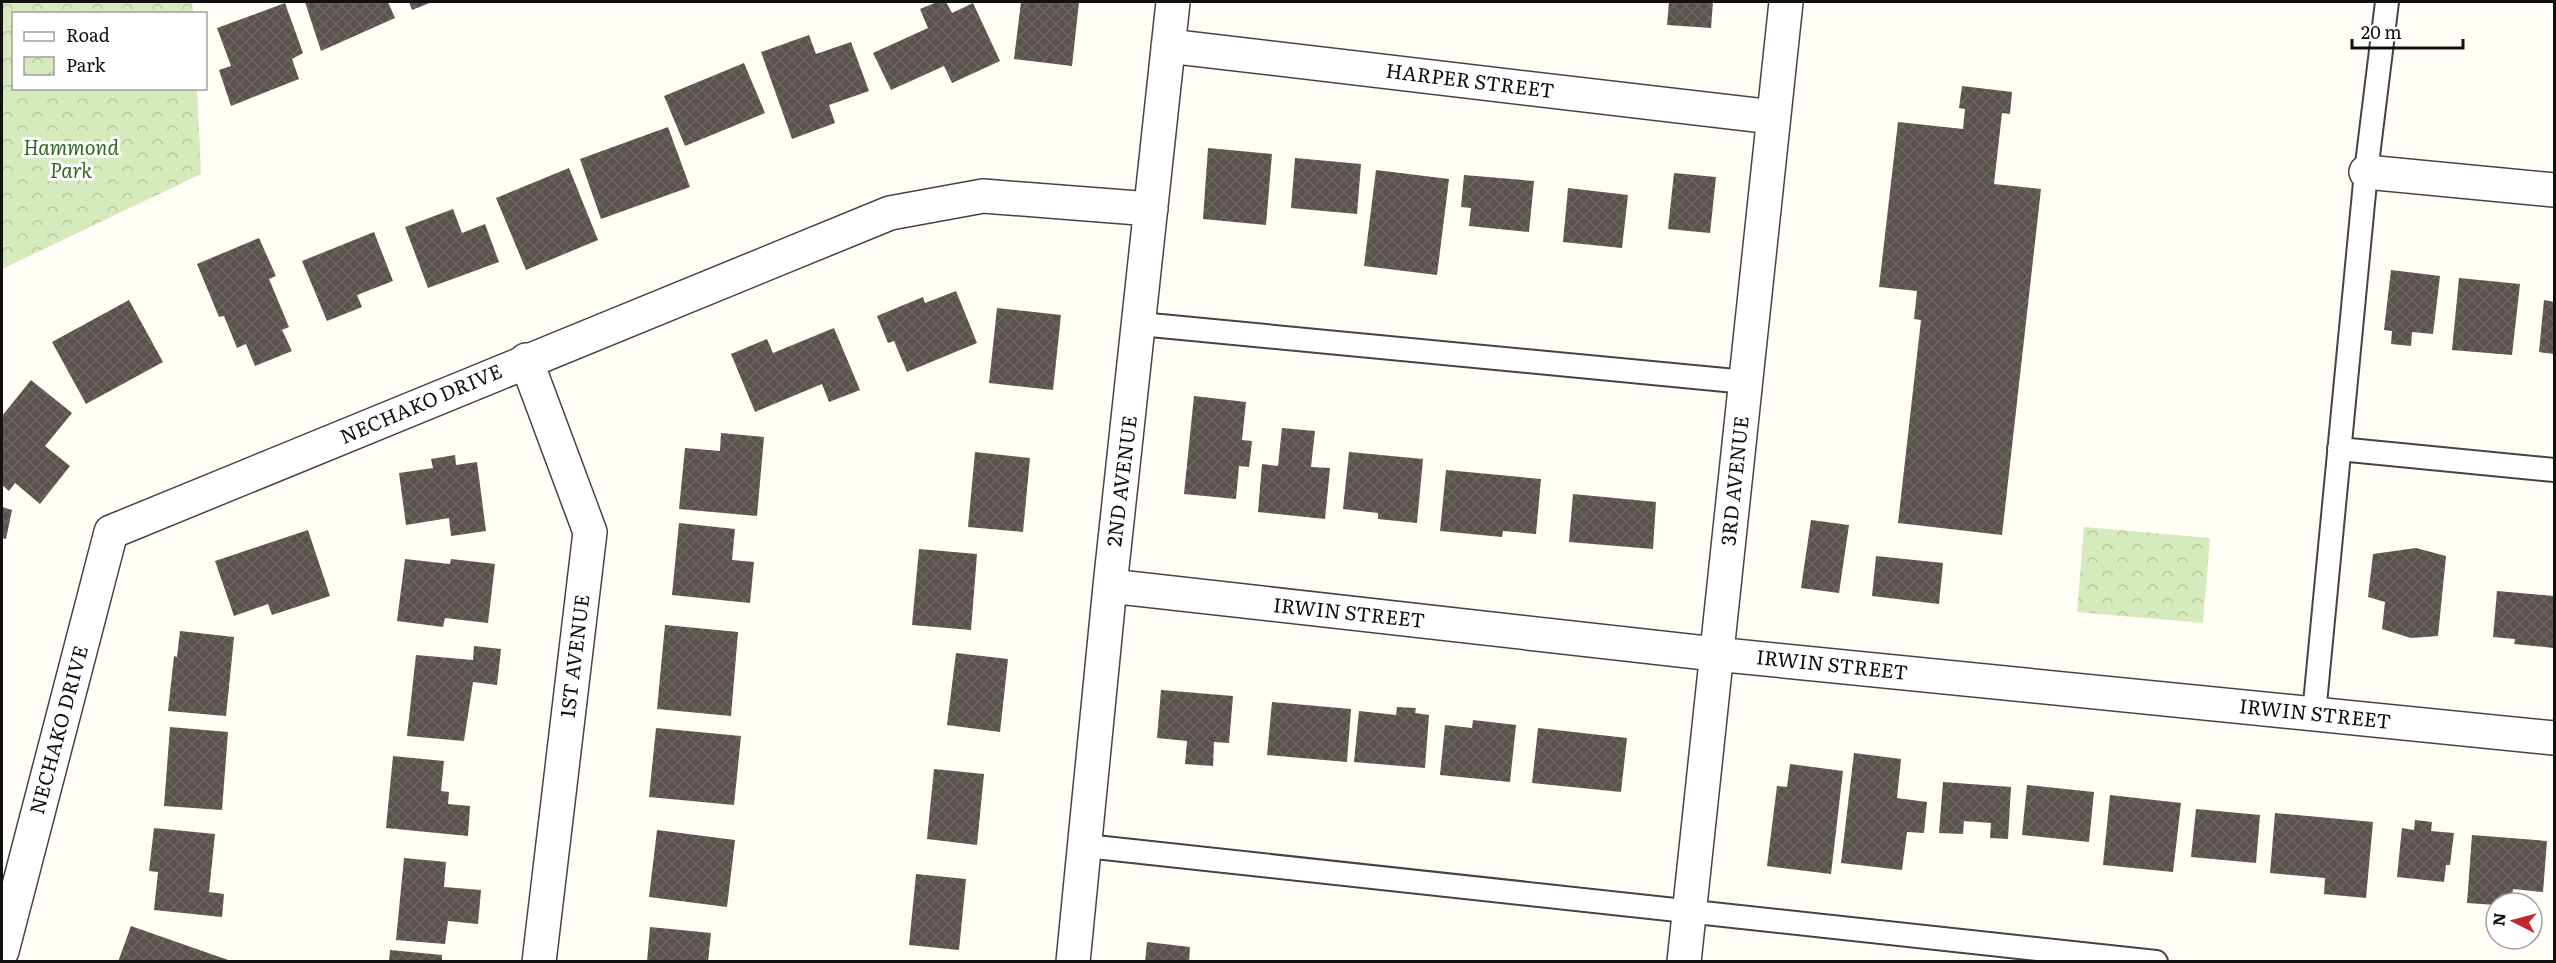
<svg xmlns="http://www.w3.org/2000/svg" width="2556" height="963" font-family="Literata,serif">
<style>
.park{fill:url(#park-crowns)}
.building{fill:url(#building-cross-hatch)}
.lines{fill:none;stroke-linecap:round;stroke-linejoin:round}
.lane-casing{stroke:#444;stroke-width:26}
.street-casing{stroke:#444;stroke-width:36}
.lane{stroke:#fff;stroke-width:22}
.street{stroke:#fff;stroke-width:33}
.labels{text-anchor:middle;stroke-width:6;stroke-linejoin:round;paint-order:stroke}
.street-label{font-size:20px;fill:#111;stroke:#fff}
.park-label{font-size:20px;font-style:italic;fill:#2f6b1f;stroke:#fff}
</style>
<defs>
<pattern id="park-crowns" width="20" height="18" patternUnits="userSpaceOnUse" patternTransform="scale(1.5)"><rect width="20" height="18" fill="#d5ebbd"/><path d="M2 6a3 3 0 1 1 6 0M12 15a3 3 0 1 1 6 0" fill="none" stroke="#b6c8a1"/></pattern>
<pattern id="building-cross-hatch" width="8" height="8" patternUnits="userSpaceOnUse" patternTransform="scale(1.5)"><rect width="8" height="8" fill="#5a524d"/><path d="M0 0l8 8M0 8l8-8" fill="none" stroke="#6d6662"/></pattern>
</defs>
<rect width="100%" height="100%" fill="#fffdf5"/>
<path class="park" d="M2 2H192L193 13 14 14V88L197 89 201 174 2 269Z
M2084 527 2210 538 2203 623 2077 612Z"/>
<path class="building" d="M305 2H388L395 18 321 51Z
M409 2H432L412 10Z
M937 2H946L952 13 973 3 1000 61 952 83 944 66 891 90 873 53 928 28 920 9Z
M1021 2H1079L1072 66 1014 59Z
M1669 2H1713L1711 28 1667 25Z
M285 3 303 53 292 59 299 79 231 106 219 70 231 66 217 28Z
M809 35 816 54 851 42 869 91 829 105 835 123 792 139 761 52Z
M744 63 765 113 685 146 664 96Z
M1962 86 2012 92 2010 114 2002 113 1994 184 2041 189 2002 535 1898 523 1921 320 1914 319 1917 291 1879 287 1898 122 1963 129 1965 109 1959 108Z
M668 127 690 187 601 219 580 159Z
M1208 148 1272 154 1266 225 1203 219Z
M1295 158 1361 164 1357 214 1291 208Z
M569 168 598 240 526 270 496 198Z
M1376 170 1449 179 1437 275 1364 266Z
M1674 173 1716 177 1710 233 1668 229Z
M1464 175 1534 181 1529 232 1469 226 1471 208 1461 207Z
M1568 188 1628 195 1622 248 1563 242Z
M453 209 462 233 485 224 499 262 428 288 405 227Z
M374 232 393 281 357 295 362 307 327 321 302 261Z
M259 238 276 276 269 279 289 327 282 330 292 351 255 366 246 344 237 348 224 316 219 317 197 264Z
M2391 270 2440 276 2433 334 2412 332 2411 346 2391 344 2392 331 2384 330Z
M2459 278 2520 284 2512 355 2452 350Z
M956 291 977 343 907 372 894 341 888 343 877 316 923 297 925 303Z
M129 300 163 362 86 404 52 342Z
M2544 300 2554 302V354L2539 352Z
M997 308 1061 315 1053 390 989 383Z
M834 328 860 390 829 402 822 384 755 412 731 354 767 339 773 353Z
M31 380 72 413 45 446 70 466 40 504 15 483 9 491 2 485V416Z
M1194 396 1246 402 1242 440 1252 441 1251 451 1249 467 1239 466 1236 499 1184 494Z
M1282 428 1315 431 1311 467 1330 468 1325 519 1258 512 1262 464 1278 466Z
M721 433 764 437 757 516 679 509 685 448 720 451Z
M975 452 1030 458 1023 532 968 527Z
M1349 452 1423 459 1417 523 1378 519V513L1343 509Z
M455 455 456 465 477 462 486 531 451 536 449 518 406 525 399 473 433 468 431 459Z
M1446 470 1541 479 1536 534 1503 531 1502 537 1440 531Z
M1573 494 1656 502 1653 549 1569 542Z
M2 507 12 510 6 539 2 538Z
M1811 520 1849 525 1839 593 1801 588Z
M679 523 735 529 732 560 754 562 750 603 672 595Z
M308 530 330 596 272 615 268 604 234 616 215 561Z
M2416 548 2446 556 2438 636 2411 638 2382 629 2385 602 2368 597 2373 554Z
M919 549 977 554 971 630 912 625Z
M1876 556 1943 563 1939 604 1872 596Z
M405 559 450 564 451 559 495 564 488 623 445 618 443 627 397 621Z
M2497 591 2554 596V648L2514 644 2515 639 2493 637Z
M665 625 738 632 731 716 657 709Z
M180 631 234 637 226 716 168 711 174 656 177 657Z
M474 646 501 649 497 685 473 682 464 741 407 736 416 655 473 660Z
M956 653 1008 659 1000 732 947 725Z
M1161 690 1233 696 1229 743 1214 742 1213 766 1185 764 1187 741 1157 738Z
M1272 702 1351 709 1347 762 1267 755Z
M1397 707 1416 708 1415 713 1429 715 1425 768 1354 762 1359 711 1396 715Z
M1473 720 1516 725 1510 782 1440 775 1445 725 1472 728Z
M170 727 228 732 222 810 164 806Z
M656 728 741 736 734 805 649 797Z
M1538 728 1627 738 1621 792 1532 783Z
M1854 753 1901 759 1897 798 1927 802 1924 833 1907 832 1902 870 1841 863Z
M393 756 444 761 441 791 449 792 448 804 470 806 468 836 386 828Z
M1790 764 1843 771 1831 874 1767 866 1777 786 1787 787Z
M934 769 984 774 977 845 927 839Z
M1943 782 2011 787 2008 839 1990 838 1991 823 1964 821 1963 834 1939 833Z
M2027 785 2094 792 2089 842 2022 835Z
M2110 795 2181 803 2173 872 2103 865Z
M2196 809 2260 815 2256 863 2191 857Z
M2275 813 2373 822 2366 898 2324 894 2325 878 2270 873Z
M2415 820 2432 822 2431 831 2454 833 2450 865H2446L2444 882 2397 877 2402 828 2414 830Z
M154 828 215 834 209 892 224 894 222 917 154 910 158 872 149 871Z
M657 830 735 840 727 907 649 897Z
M2472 835 2547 841 2543 892 2513 889 2512 895 2504 894 2503 903H2496V905L2467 903Z
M404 858 446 862 444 887 481 890 478 924 448 921 445 944 396 940Z
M916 874 966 879 959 950 909 945Z
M131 926 231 961V962H118Z
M650 927 711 933 708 962H647Z
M1147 942 1190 947 1189 962H1145Z
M390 950 442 955V962H389Z"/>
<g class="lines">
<g class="lane-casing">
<path id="lane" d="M1140 324 1746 382
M2339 449 2554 470
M2314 714 2366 172 2387 2
M1086 846 2156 962"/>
</g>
<g class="street-casing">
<path id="street" d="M1168 46 1773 117
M2366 172 2554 190
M526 360 590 532 539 962
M1110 586 1715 654 2554 738
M2 951 111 532 890 213 983 196 1151 209
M1073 962 1110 586 1173 2
M1684 962 1786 2"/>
</g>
<use href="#lane" class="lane"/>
<use href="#street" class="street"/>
</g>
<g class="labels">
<g class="street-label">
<text transform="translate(1470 81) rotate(7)" y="7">HARPER STREET</text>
<text transform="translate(421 404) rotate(-23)" y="7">NECHAKO DRIVE</text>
<text transform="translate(1122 481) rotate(-83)" y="7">2ND AVENUE</text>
<text transform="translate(1735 481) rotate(-84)" y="7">3RD AVENUE</text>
<text transform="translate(1349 613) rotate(6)" y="7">IRWIN STREET</text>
<text transform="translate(575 656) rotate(-83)" y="7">1ST AVENUE</text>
<text transform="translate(1832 665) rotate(6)" y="7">IRWIN STREET</text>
<text transform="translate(2315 714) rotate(6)" y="7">IRWIN STREET</text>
<text transform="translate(59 730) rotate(-75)" y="7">NECHAKO DRIVE</text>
</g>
<g class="park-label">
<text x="71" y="155">Hammond<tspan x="71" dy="23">Park</tspan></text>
</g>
</g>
<rect width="2556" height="963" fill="none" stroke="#111111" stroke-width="6"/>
<rect x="12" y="12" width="195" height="78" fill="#ffffff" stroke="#a0a0a0" stroke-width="1.5"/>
<rect x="24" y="32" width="30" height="9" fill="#ffffff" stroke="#a0a0a0" stroke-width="1.5"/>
<text x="66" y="42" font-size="18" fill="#111111">Road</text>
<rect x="24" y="57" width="30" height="18" fill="url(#park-crowns)" stroke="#a0a0a0" stroke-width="1.5"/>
<text x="66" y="72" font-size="18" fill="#111111">Park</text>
<g transform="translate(2514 921) rotate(276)"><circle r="28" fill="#ffffff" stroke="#a0a0a0" stroke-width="1.5"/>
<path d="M0-4.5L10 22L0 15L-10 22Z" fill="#c4262e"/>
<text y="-9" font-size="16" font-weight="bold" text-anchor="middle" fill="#111111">N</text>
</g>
<path d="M2352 39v9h111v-9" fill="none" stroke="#111111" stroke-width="3"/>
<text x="2361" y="39" font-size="18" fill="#111111" stroke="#ffffff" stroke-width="4.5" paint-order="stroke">20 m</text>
</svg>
